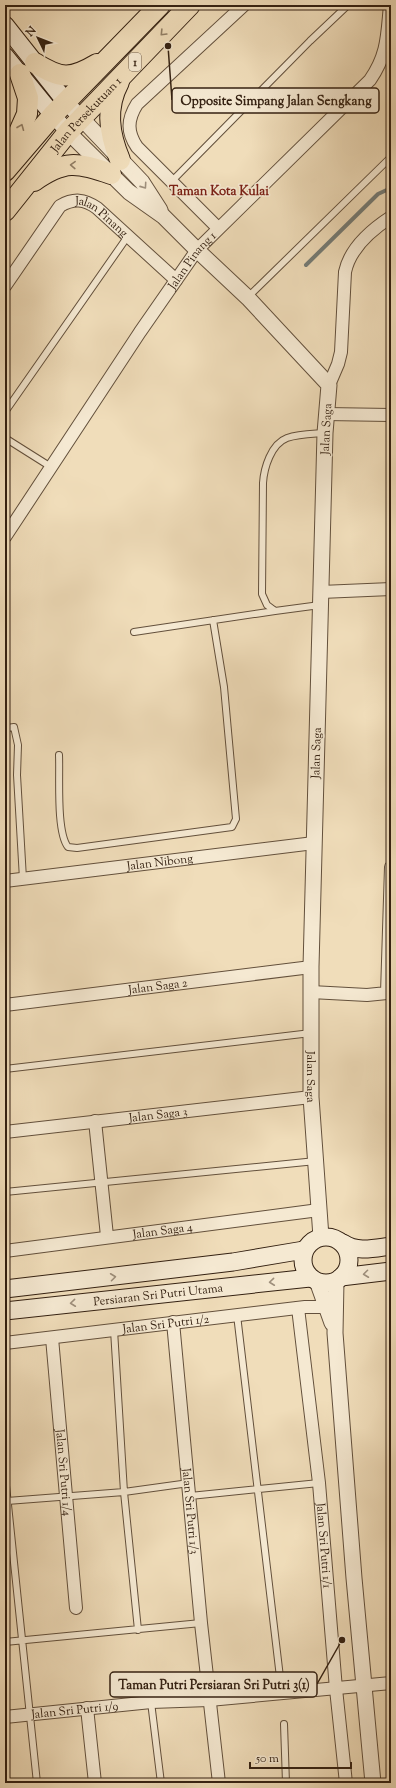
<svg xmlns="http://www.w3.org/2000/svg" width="396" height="1788" font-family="'Sorts Mill Goudy',serif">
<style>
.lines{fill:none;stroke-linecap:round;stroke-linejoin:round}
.stream{stroke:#747c77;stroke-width:4}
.service-casing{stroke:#63503c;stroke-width:8}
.minor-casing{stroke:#63503c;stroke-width:14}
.tertiary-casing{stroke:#63503c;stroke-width:17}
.secondary-casing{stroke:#342112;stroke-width:19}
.trunk-casing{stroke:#342112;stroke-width:22}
.service{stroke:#f5e9d2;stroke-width:6}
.minor{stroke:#f5e9d2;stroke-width:12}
.tertiary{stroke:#f5e9d2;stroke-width:15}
.secondary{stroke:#f5e9d2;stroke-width:17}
.trunk{stroke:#f0ddba;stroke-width:20}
.oneway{stroke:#927f66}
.oneway2{stroke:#9e8f7c}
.labels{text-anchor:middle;stroke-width:3;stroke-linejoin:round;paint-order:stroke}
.shield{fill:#f5e9d2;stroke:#6e5d4c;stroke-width:1}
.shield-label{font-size:11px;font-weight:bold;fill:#342112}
.street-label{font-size:12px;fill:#342112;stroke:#f5e9d2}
.neighbourhood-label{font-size:13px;font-weight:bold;fill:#7a1f14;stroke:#f5e9d2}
.leader{fill:none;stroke:#342112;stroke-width:1.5}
.callout-dot{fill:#342112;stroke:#f5e9d2;stroke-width:1.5}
.callout{fill:#f5e9d2;stroke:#342112;stroke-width:1.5}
.callout-label{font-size:13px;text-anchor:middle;font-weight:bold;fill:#342112}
</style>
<rect width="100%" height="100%" fill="#f0ddba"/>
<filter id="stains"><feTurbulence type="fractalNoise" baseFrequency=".005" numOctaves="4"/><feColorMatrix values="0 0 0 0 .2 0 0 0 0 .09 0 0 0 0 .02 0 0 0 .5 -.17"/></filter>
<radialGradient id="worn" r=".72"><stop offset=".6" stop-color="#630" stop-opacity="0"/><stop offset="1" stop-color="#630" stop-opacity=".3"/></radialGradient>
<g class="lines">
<path class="stream" d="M306 265 378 194 391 188"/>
<g class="service-casing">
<path id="service" d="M171 182 310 41 348 5
M248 297 391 157
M5 412 128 236
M5 438 51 467
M320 605 275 611 267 605 262 594 263 483C264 468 271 444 287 438 299 434 312 434 324 433
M134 632 275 611
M5 730 7 728 14 727 18 745 17 775 23 879
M59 755C60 776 56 832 68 847L77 848 232 827 236 819 224 687 213 620
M5 1069 311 1033
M5 1192 316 1161
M237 1315 282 1694
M114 1330 124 1492 138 1630
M5 1476 37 1783
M190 1496 319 1483
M7 1501 124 1492 189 1483
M5 1642 201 1623
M151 1702 161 1783
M284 1724 286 1783"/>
</g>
<g class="minor-casing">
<g id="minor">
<path d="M218 228 137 147C127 132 127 120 137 104L244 5"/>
<path id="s1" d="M5 286 60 206C74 198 84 199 97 208L176 280"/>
<path d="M329 385 338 364 341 352 345 272C350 248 371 230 391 217"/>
<path d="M326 414 391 415"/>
<path id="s2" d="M5 537 140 332 197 250 370 80C388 54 387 35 390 5"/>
<path d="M321 592 391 589"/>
<path id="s3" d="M5 881 314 843"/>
<path d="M311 992 367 995 387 993 391 867"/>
<path id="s4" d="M5 1005 311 967"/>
<path d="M95 1121 107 1236"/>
<path id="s5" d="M5 1132 311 1097"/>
<path id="s6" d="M5 1251 319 1210"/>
<path id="s7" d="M298 1308 319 1483 336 1689 346 1783"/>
<path id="s8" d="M173 1322 201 1623 219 1783"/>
<path id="s9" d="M52 1338 76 1608"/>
<path id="s10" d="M5 1343 305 1307H326"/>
<path d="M87 1708 95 1783"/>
<path id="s11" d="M5 1717 151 1702 209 1700 391 1683"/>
</g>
</g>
<g class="tertiary-casing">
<g id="tertiary">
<path d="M66 102 142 182 160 210"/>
<path id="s12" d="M53 115 68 132 129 192 163 216 197 250 248 298 329 385 325 433 311 967V1097L321 1237"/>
<path d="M317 1281 332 1323"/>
<path d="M336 1281 335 1333 354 1578 373 1783"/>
</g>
</g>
<g class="secondary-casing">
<g id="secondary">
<path d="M5 25 66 102"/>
<path d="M5 56 53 115"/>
<circle cx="326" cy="1260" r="23"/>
<path d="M343 1243C357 1253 375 1248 391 1246"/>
<path d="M341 1277 391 1271"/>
<path d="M5 1289 233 1262 304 1250"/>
<path id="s13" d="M5 1311 310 1278"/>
</g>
</g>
<g class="trunk-casing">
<g id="trunk">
<path d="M35 63C61 79 70 80 97 64"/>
<path d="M119 82C105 108 109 134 120 160"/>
<path d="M7 159 27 114 28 98 20 74"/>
<path d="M5 171 53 115 160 5"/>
<path d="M34 181C64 160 77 162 111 174"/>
<path id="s14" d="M5 211 68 132 190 5"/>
</g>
</g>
<use href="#service" class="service"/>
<use href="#minor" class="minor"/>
<use href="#tertiary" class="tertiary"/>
<use href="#secondary" class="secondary"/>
<use href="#trunk" class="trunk"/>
</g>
<defs><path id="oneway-chevron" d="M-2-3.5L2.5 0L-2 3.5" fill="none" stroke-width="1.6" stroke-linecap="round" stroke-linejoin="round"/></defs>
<g class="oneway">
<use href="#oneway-chevron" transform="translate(163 33) rotate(134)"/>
<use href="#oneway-chevron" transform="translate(21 127) rotate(-68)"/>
<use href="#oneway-chevron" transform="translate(73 165) rotate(-178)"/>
</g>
<g class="oneway2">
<use href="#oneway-chevron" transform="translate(144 186) rotate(55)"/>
<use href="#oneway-chevron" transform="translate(366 1274) rotate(173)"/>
<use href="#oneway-chevron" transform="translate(113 1277) rotate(-7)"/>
<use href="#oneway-chevron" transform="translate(272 1282) rotate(174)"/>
<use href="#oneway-chevron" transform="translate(73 1303) rotate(174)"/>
</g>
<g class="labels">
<rect class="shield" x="129" y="53" width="12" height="18" rx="3"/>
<g class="shield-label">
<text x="135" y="66">1</text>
</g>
<g class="street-label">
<text dy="4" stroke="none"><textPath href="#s14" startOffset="126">Jalan Persekutuan 1</textPath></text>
<text dy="4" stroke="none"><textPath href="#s1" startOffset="145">Jalan Pinang</textPath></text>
<text dy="4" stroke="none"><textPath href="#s2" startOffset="334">Jalan Pinang 1</textPath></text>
<text transform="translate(326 429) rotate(-87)" y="4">Jalan Saga</text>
<text transform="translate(316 753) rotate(-88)" y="4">Jalan Saga</text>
<text dy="4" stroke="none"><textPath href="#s3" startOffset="156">Jalan Nibong</textPath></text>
<text dy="4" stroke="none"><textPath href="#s4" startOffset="154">Jalan Saga 2</textPath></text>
<text dy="4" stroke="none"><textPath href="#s12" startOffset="1079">Jalan Saga</textPath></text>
<text dy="4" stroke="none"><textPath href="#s5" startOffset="154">Jalan Saga 3</textPath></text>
<text dy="4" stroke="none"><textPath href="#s6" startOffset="159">Jalan Saga 4</textPath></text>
<text dy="4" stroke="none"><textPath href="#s13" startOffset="154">Persiaran Sri Putri Utama</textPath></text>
<text dy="4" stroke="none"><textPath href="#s10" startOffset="162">Jalan Sri Putri 1/2</textPath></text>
<text dy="4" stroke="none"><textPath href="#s9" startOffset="135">Jalan Sri Putri 1/4</textPath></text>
<text dy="4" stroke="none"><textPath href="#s8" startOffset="190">Jalan Sri Putri 1/3</textPath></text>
<text dy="4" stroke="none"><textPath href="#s7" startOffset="239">Jalan Sri Putri 1/1</textPath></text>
<text dy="4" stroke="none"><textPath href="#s11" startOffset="70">Jalan Sri Putri 1/9</textPath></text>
</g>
<g class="neighbourhood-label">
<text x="219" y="195">Taman Kota Kulai</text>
</g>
</g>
<path class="leader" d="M168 46L172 100M342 1640L317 1684"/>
<g class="callout-dot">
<circle cx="168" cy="46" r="4"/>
<circle cx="342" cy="1640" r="4"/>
</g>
<g class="callout">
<rect x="172" y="88" width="207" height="25" rx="4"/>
<rect x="110" y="1672" width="207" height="25" rx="4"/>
</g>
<g class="callout-label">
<text x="276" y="105">Opposite Simpang Jalan Sengkang</text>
<text x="214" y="1689">Taman Putri Persiaran Sri Putri 3(1)</text>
</g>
<rect width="396" height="1788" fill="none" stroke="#f0ddba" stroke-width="20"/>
<rect x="6" y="6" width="384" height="1776" fill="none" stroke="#342112" stroke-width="2"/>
<rect x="10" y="10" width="376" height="1768" fill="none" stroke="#342112"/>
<g transform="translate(38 38) rotate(313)" stroke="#f5e9d2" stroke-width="3" paint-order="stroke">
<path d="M0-3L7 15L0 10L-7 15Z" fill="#342112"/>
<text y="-6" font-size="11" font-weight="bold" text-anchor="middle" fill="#342112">N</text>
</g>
<path d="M250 1762v6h101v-6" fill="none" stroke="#342112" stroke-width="2"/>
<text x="256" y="1762" font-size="12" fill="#342112" stroke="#f5e9d2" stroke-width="3" paint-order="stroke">50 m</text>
<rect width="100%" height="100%" filter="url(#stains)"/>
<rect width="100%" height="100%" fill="url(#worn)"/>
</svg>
